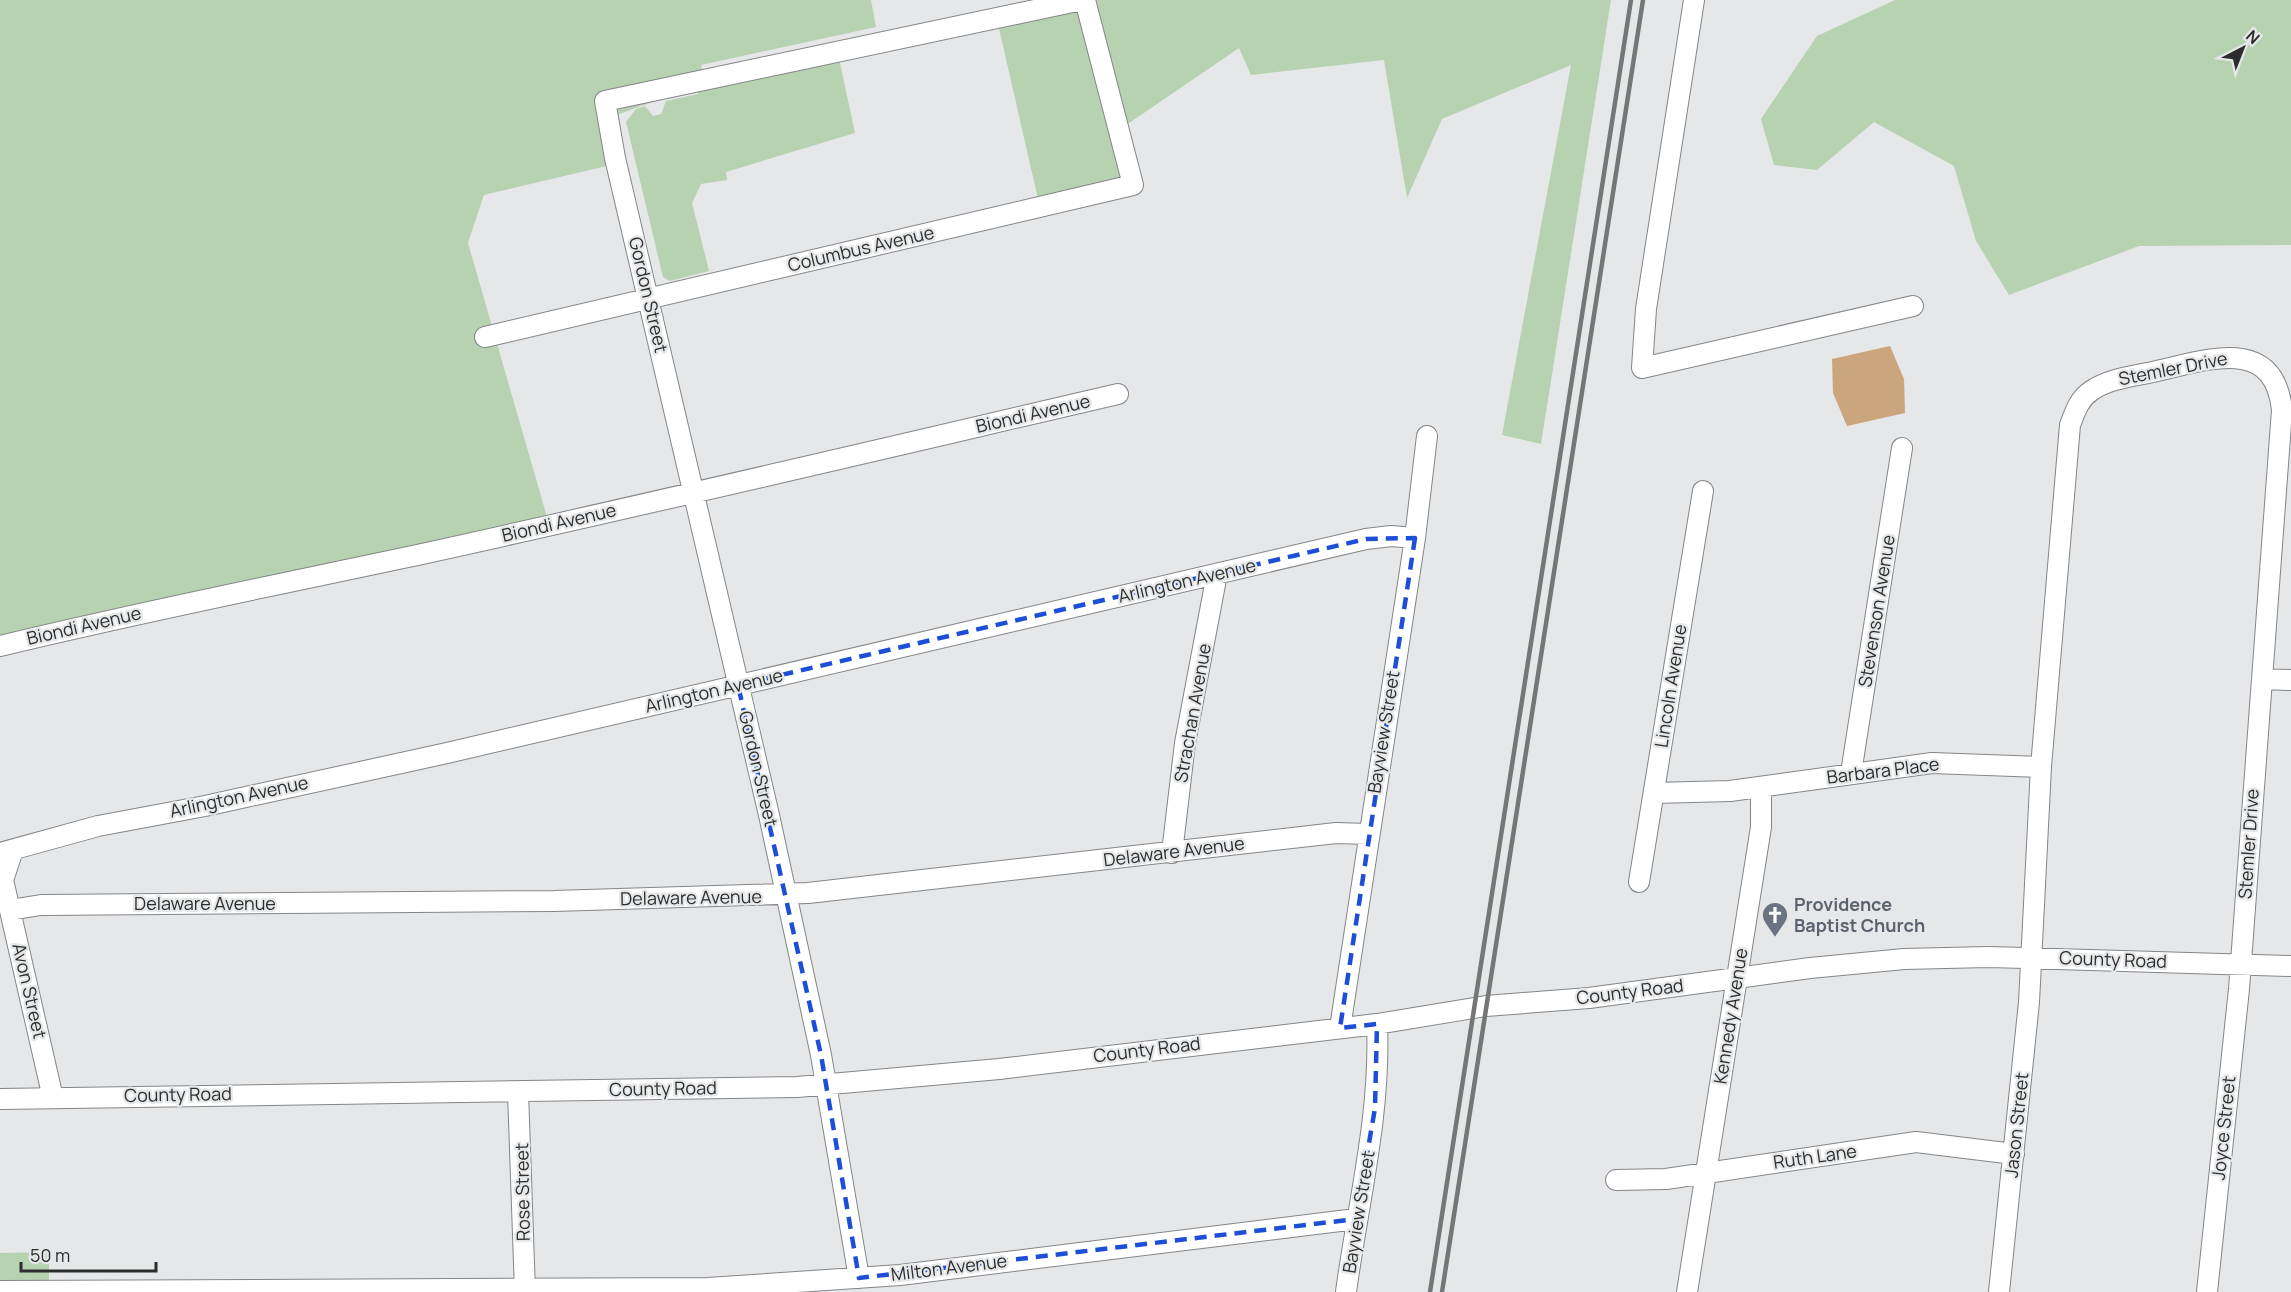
<svg xmlns="http://www.w3.org/2000/svg" width="2291" height="1292" font-family="Manrope,sans-serif">
<style>
.green{fill:#b6d2b1}
.building{fill:#cba57e}
.lines{fill:none;stroke-linecap:round;stroke-linejoin:round}
.minor-casing{stroke:#848587;stroke-width:22}
.minor{stroke:#fff;stroke-width:20}
.rail{stroke:#757676;stroke-width:4.5}
.marked{fill:none;stroke:#1d4ed8;stroke-width:4.5;stroke-dasharray:12 8;stroke-linejoin:round}
.labels{text-anchor:middle;stroke-width:4.5;stroke-linejoin:round;paint-order:stroke}
.street-label{font-size:18px;fill:#2c2d2d;stroke:#e6e7e9}
.worship-label{font-size:18px;font-weight:bold;fill:#5b616d;stroke:#e6e7e9;text-anchor:start}
</style>
<rect width="100%" height="100%" fill="#e6e7e9"/>
<path class="green" d="M0 0H871L876 27 701 65 705 82 837 49 855 133 726 172 727 180 701 184 692 203 709 271 670 281 663 277 626 122 636 109 645 106 653 116 661 114 666 101 698 94 697 86 600 121 611 165 484 195 468 243 549 524 0 638Z
M1079 0H1611L1541 444 1502 435 1571 65 1442 119 1407 198 1384 60 1251 75 1239 48 1116 132 1129 193 1041 212 998 24Z
M1895 0H2291V245L2139 246 2009 295 1976 241 1954 166 1874 122 1817 170 1774 165 1761 119 1817 36Z
M49 1252V1283L0 1292V1253Z"/>
<path class="building" d="M1890 346 1904 379 1905 413 1847 426 1833 393 1832 359Z"/>
<g class="lines">
<g class="minor-casing">
<path id="minor" d="M1694 0 1646 309 1642 368 1913 306
M485 337 1133 185 1085 0
M0 646C140 612 281 584 422 554 654 503 886 448 1118 394
M2262 679 2291 680
M1851 773 1902 448
M1654 793 1730 791 1932 763 2041 767
M13 850 3 880 53 1098
M0 853 98 826 205 806 447 753 1366 539 1391 536 1415 538
M1172 853 1185 743 1217 574
M1639 882 1703 491
M10 910 41 905 554 901 808 893 1336 833 1368 834
M1340 1028 1415 538 1427 436
M518 1092 525 1292
M0 1099 797 1087 999 1069 1377 1024 1486 1006 1589 998 1810 968 1904 959 1988 957 2291 966
M1616 1180 1666 1179 1916 1142 2014 1154
M859 1278 821 1055 769 815 615 158 605 101 1082 0
M0 1291 708 1288 900 1275 1356 1219
M1346 1292C1358 1203 1381 1114 1377 1024
M1687 1292 1761 827V788
M1999 1292 2029 1002 2041 767 2070 425C2075 412 2079 399 2091 391 2109 378 2136 376 2157 371 2207 360 2274 335 2282 410L2239 989 2207 1292"/>
</g>
<use href="#minor" class="minor"/>
<path class="rail" d="M1430 1292 1631 0
M1442 1292 1643 0"/>
</g>
<path class="marked" d="M1415 538 1340 1028 1377 1024 1375 1108 1356 1219 859 1278 821 1055 738 685 1366 539Z"/>
<defs>
<g id="church-pin" transform="scale(1.35)"><path d="M0 17L-7.5 6A9.5 9.5 0 1 1 7.5 6Z" fill="#6b7280" stroke="#e6e7e9"/><path d="M-1.2-6h2.4v3.5h3.3v2.4h-3.3V6h-2.4V-.1h-3.3v-2.4h3.3Z" fill="#fff"/></g>
</defs>
<g fill-rule="evenodd">
<use href="#church-pin" x="1775" y="915"/>
</g>
<g class="labels">
<g class="street-label">
<text transform="translate(861 249) rotate(-13)" y="6">Columbus Avenue</text>
<text transform="translate(648 295) rotate(77)" y="6">Gordon Street</text>
<text transform="translate(2173 369) rotate(-11)" y="6">Stemler Drive</text>
<text transform="translate(1033 414) rotate(-13)" y="6">Biondi Avenue</text>
<text transform="translate(559 523) rotate(-13)" y="6">Biondi Avenue</text>
<text transform="translate(1187 581) rotate(-13)" y="6">Arlington Avenue</text>
<text transform="translate(1877 611) rotate(-81)" y="6">Stevenson Avenue</text>
<text transform="translate(84 626) rotate(-13)" y="6">Biondi Avenue</text>
<text transform="translate(1671 686) rotate(-81)" y="6">Lincoln Avenue</text>
<text transform="translate(714 691) rotate(-13)" y="6">Arlington Avenue</text>
<text transform="translate(1193 713) rotate(-80)" y="6">Strachan Avenue</text>
<text transform="translate(1384 732) rotate(-81)" y="6">Bayview Street</text>
<text transform="translate(758 769) rotate(77)" y="6">Gordon Street</text>
<text transform="translate(1883 771) rotate(-7)" y="6">Barbara Place</text>
<text transform="translate(239 797) rotate(-12)" y="6">Arlington Avenue</text>
<text transform="translate(2249 844) rotate(-86)" y="6">Stemler Drive</text>
<text transform="translate(1174 852) rotate(-7)" y="6">Delaware Avenue</text>
<text transform="translate(691 898) rotate(-1)" y="6">Delaware Avenue</text>
<text x="205" y="910">Delaware Avenue</text>
<text transform="translate(2113 960) rotate(2)" y="6">County Road</text>
<text transform="translate(29 991) rotate(77)" y="6">Avon Street</text>
<text transform="translate(1630 992) rotate(-7)" y="6">County Road</text>
<text transform="translate(1731 1016) rotate(-81)" y="6">Kennedy Avenue</text>
<text transform="translate(1147 1050) rotate(-7)" y="6">County Road</text>
<text transform="translate(663 1089) rotate(-1)" y="6">County Road</text>
<text transform="translate(178 1095) rotate(-1)" y="6">County Road</text>
<text transform="translate(2017 1125) rotate(-84)" y="6">Jason Street</text>
<text transform="translate(2224 1128) rotate(-84)" y="6">Joyce Street</text>
<text transform="translate(1815 1157) rotate(-8)" y="6">Ruth Lane</text>
<text transform="translate(523 1192) rotate(-91)" y="6">Rose Street</text>
<text transform="translate(1359 1212) rotate(-81)" y="6">Bayview Street</text>
<text transform="translate(949 1268) rotate(-7)" y="6">Milton Avenue</text>
</g>
<g class="worship-label">
<text x="1794" y="911">Providence<tspan x="1794" dy="21">Baptist Church</tspan></text>
</g>
</g>
<g transform="translate(2243 48) rotate(42)" stroke="#e6e7e9" stroke-width="4.5" paint-order="stroke">
<path d="M0-4.5L10 22L0 15L-10 22Z" fill="#2c2d2d"/>
<text y="-9" font-size="16" font-weight="bold" text-anchor="middle" fill="#2c2d2d">N</text>
</g>
<path d="M21 1262v9h135v-9" fill="none" stroke="#2c2d2d" stroke-width="3"/>
<text x="30" y="1262" font-size="18" fill="#2c2d2d" stroke="#e6e7e9" stroke-width="4.5" paint-order="stroke">50 m</text>
</svg>
